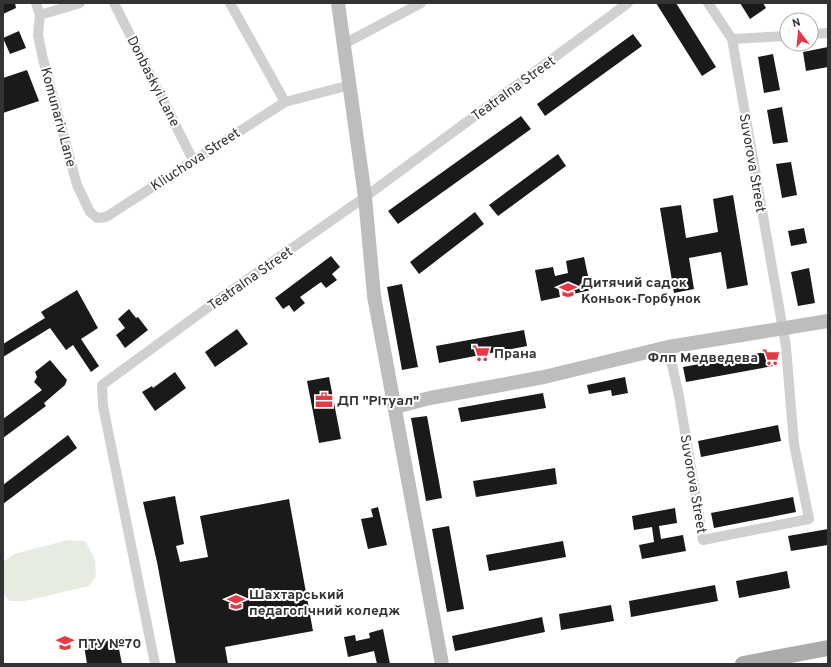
<svg xmlns="http://www.w3.org/2000/svg" width="831" height="667" font-family="Overpass,sans-serif">
<style>
.green{fill:#e6ecdf}
.building{fill:#1a1a1a}
.lines{fill:none;stroke-linecap:round;stroke-linejoin:round}
.street{stroke:#d0d0d0;stroke-width:10}
.secondary{stroke:#bdbdbd;stroke-width:14}
.primary{stroke:#ababab;stroke-width:16}
.labels{text-anchor:middle;stroke-width:4;stroke-linejoin:round;paint-order:stroke}
.street-label{font-size:14px;fill:#333;stroke:#fff}
.poi-label{font-size:14px;font-weight:bold;fill:#333;stroke:#fff;text-anchor:start}
</style>
<rect width="100%" height="100%" fill="#fff"/>
<path class="green" d="M68 540 85 541 95 559 96 576 89 586 25 601H10L3 594V562L14 554Z"/>
<path class="building" d="M3 3H15L16 8 3 14Z
M656 3H676L716 67 702 76Z
M740 3H763L766 8 750 19Z
M19 31 26 48 10 54 3 38Z
M633 34 642 46 545 116 537 104Z
M828 47V67L806 71 803 52Z
M773 54 780 90 764 93 758 57Z
M27 70 39 101 3 113V78Z
M782 107 788 142 773 144 767 110Z
M521 116 531 129 398 224 388 211Z
M558 154 566 166 498 216 489 205Z
M791 162 797 195 782 198 776 164Z
M733 195 748 285 727 289 721 252 689 258 694 289 674 293 660 208 681 205 686 238 718 232 713 199Z
M475 212 484 224 419 274 410 262Z
M804 228 807 243 791 246 788 231Z
M331 256 340 267 332 274 337 280 326 288 321 282 300 297 305 303 294 312 289 305 283 309 275 298Z
M584 257 591 290 573 294 571 284 558 286 560 297 541 301 535 270 553 267 555 276 568 273 566 261Z
M809 268 815 303 798 306 791 272Z
M402 284 418 367 402 370 387 287Z
M77 290 98 328 81 339 99 366 91 372 73 345 66 350 50 328 3 357V344L45 318 41 312Z
M129 309 136 318 138 317 148 330 125 348 116 335 125 328 118 319Z
M237 329 248 344 215 367 205 352Z
M524 330 527 346 439 363 436 346Z
M771 351 773 366 686 382 683 367Z
M50 360 67 380 65 385 44 403 46 406 3 438V419L42 390 34 382 37 377 35 372Z
M175 372 186 388 155 411 142 392 152 386 153 388Z
M329 377 341 439 319 443 307 381Z
M625 377 628 393 612 396 611 390 589 394 587 385Z
M543 393 546 408 461 422 458 408Z
M427 416 442 498 426 501 411 418Z
M778 425 781 441 701 457 698 441Z
M68 435 77 448 3 504V485Z
M555 468 557 484 476 497 473 481Z
M175 496 184 544 176 546 180 562 208 557 200 516 289 499 313 631 225 647 228 664H176L157 562 143 502Z
M793 497 796 512 714 528 711 513Z
M378 507 387 545 368 549 361 519 373 517 371 509Z
M675 508 677 523 659 526 661 539 683 535 686 551 642 559 639 545 654 542 652 527 634 530 632 516Z
M449 526 464 609 447 612 432 529Z
M828 529V545L791 551 788 536Z
M563 541 566 557 489 571 486 555Z
M787 571 790 588 739 598 736 581Z
M715 585 718 601 631 617 629 601Z
M611 605 614 621 561 630 559 614Z
M542 617 545 632 455 651 452 636Z
M383 629 390 664H377L374 651 348 657 344 637 355 635 356 641 370 638 369 633Z
M117 639 122 664H87L84 645Z"/>
<g class="lines">
<path class="street" d="M36 3 40 15 38 35 43 59 77 185 90 212 97 218 106 217 285 102 350 85
M114 3 193 160
M230 3 285 102
M40 15 80 3
M811 34 828 33
M732 39 787 36
M344 44 421 3
M668 347 679 396 703 540 809 519 794 444 786 347 732 39 708 3
M155 664 103 406 102 385 225 295 365 197 628 3"/>
<path class="secondary" d="M338 3 365 197 374 296 442 664
M395 407 430 398 544 377 668 347 828 321"/>
<path class="primary" d="M743 664 828 648"/>
</g>
<defs>
<g id="school-bare" transform="scale(1.38)"><path d="M0-5L7-2L0 1L-7-2ZM-4 1L0 2.5L4 1V4Q0 6-4 4Z" fill="#e63946" stroke="#fff" stroke-width="2.5" paint-order="stroke"/></g>
<g id="supermarket-bare" transform="scale(1.38)"><path d="M-6-5.5h2.5l.6 2H6L4.5 2H-2.5L-4.4-4H-6ZM-1.5 3.2a1.3 1.3 0 1 0 .1 0ZM3 3.2a1.3 1.3 0 1 0 .1 0Z" fill="#e63946" stroke="#fff" stroke-width="2.5" paint-order="stroke"/></g>
<g id="office-bare" transform="scale(1.38)"><path d="M-6-3h4V-5.5h4V-3h4V5H-6ZM-1-4.5V-3h2v-1.5ZM-6 0V1H6V0Z" fill="#e63946" stroke="#fff" stroke-width="2.5" paint-order="stroke"/></g>
<g id="university-bare" transform="scale(1.38)"><path d="M0-5L7-2L0 1L-7-2ZM-4 1L0 2.5L4 1V4Q0 6-4 4Z" fill="#e63946" stroke="#fff" stroke-width="2.5" paint-order="stroke"/></g>
</defs>
<g fill-rule="evenodd">
<use href="#school-bare" x="568" y="290"/>
<use href="#supermarket-bare" x="481" y="353"/>
<use href="#supermarket-bare" x="771" y="357"/>
<use href="#office-bare" x="324" y="400"/>
<use href="#university-bare" x="236" y="602"/>
<use href="#university-bare" x="65" y="643"/>
</g>
<g class="labels">
<g class="street-label">
<text transform="translate(154 81) rotate(63)" y="5">Donbaskyi Lane</text>
<text transform="translate(513 88) rotate(-36)" y="5">Teatralna Street</text>
<text transform="translate(59 117) rotate(75)" y="5">Komunariv Lane</text>
<text transform="translate(195 159) rotate(-33)" y="5">Kliuchova Street</text>
<text transform="translate(753 163) rotate(80)" y="5">Suvorova Street</text>
<text transform="translate(250 278) rotate(-35)" y="5">Teatralna Street</text>
<text transform="translate(694 484) rotate(80)" y="5">Suvorova Street</text>
</g>
<g class="poi-label">
<text x="581" y="287">Дитячий садок<tspan x="581" dy="16">Коньок-Горбунок</tspan></text>
<text x="494" y="358">Прана</text>
<text x="758" y="362" text-anchor="end">Флп Медведева</text>
<text x="337" y="405">ДП "Рітуал"</text>
<text x="249" y="599">Шахтарський<tspan x="249" dy="16">педагогічний коледж</tspan></text>
<text x="78" y="648">ПТУ №70</text>
</g>
</g>
<rect width="831" height="667" fill="none" stroke="#333333" stroke-width="8"/>
<g transform="translate(799 32) rotate(344)"><circle r="19" fill="#ffffff" stroke="#adadad"/>
<path d="M0-3L7 15L0 10L-7 15Z" fill="#e63946"/>
<text y="-6" font-size="11" font-weight="bold" text-anchor="middle" fill="#333333">N</text>
</g>
</svg>
